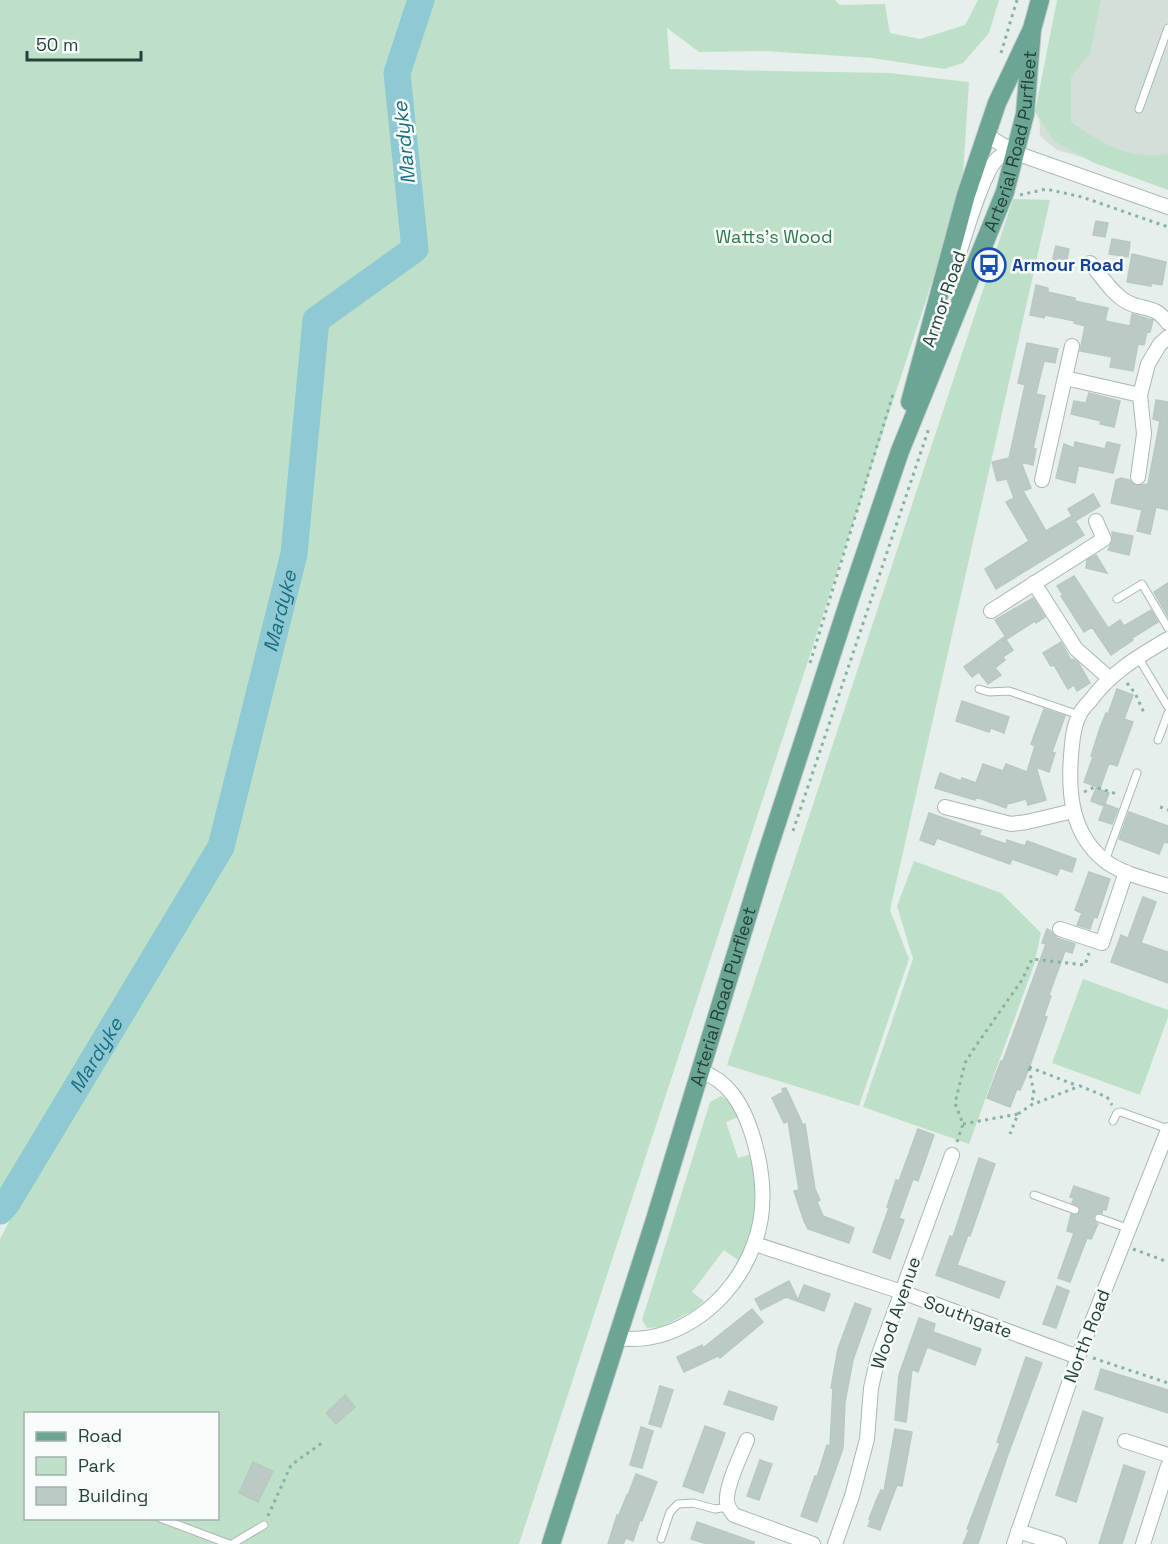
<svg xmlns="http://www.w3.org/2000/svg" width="1168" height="1544" font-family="'Space Grotesk',sans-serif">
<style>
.built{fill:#d4dfda}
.green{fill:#bfe0c8;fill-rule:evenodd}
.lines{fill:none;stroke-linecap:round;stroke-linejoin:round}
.river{stroke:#8ec9d4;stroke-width:27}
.building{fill:#bbcac4;stroke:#b8c9c2;stroke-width:1.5}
.service-casing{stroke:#a8b8b2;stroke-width:9}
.minor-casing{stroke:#a8b8b2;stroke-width:16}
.primary-casing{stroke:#c2cac8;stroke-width:20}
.path{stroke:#86b3a5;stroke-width:3;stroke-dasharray:3 4.5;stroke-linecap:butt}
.service{stroke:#fff;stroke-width:7}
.minor{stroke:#fff;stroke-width:14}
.primary{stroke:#6aa596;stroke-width:18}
.labels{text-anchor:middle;stroke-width:5;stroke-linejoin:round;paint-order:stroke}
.street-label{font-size:18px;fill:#24423a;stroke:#f7fbf9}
.park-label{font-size:18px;fill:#2d7a4b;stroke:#f7fbf9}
.transit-label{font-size:18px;font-weight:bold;fill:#164399;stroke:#f7fbf9;text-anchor:start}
.water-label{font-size:20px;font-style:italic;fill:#1c6f80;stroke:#f7fbf9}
</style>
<rect width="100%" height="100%" fill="#e6efeb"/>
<path class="built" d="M1061 0H1168V182L1057 150 1040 136 1039 109Z"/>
<path class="green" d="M0 0H835L840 5 885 4 890 33 920 39 965 25 978 0H999L989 33 963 63 944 69 872 58 764 51 699 52 667 28 670 69 889 73 969 82 962 190 519 1544H0V1239L30 1182 10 1177 0 1190ZM26 1414H218V1518H26Z
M1057 0H1101L1090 53 1071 78V122C1106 145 1124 159 1168 154V190L1092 162 1054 141 1035 112Z
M1013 199 1050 200 890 910 909 959 859 1106 727 1065Z
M914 861 1001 893 1041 933 1034 965 969 1144 863 1107 913 959 897 906Z
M1083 979 1168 1010V1017L1140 1095 1052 1063Z
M721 1096C731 1101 735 1107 738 1117L726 1122 738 1158 755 1153 757 1162 755 1226 739 1261 724 1250 692 1292 704 1301 694 1310 662 1327 647 1328 642 1320 710 1102Z"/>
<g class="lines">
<path class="river" id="s1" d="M0 1211 7 1203 221 847 294 554 316 320 415 249 397 73 421 0"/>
</g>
<path class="building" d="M1096 221 1108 223 1105 237 1093 235Z
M1112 239 1130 242 1128 257 1109 254Z
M1056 246 1069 249 1065 269 1051 266Z
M1132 254 1166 262 1162 285 1151 283V286L1127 282Z
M1036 285 1048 288V292L1075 298V301L1108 308 1105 321 1130 326 1132 314 1153 320 1150 332 1147 331 1144 345 1138 344 1133 371 1110 367 1112 357 1080 351 1085 326 1074 323 1075 321 1045 315 1044 318 1030 315Z
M1027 343 1058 349 1055 363 1044 361 1036 394 1045 396 1033 448 1036 449 1033 465 1021 462 1031 488 1023 491 1046 531 1072 516 1084 535 996 589 985 569 1029 541 1006 502 1014 498 1007 479 997 481 992 462 1009 458 1025 385 1018 383Z
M1089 393 1120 401 1114 427 1100 424 1101 421 1071 414 1074 401 1086 403Z
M1156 400 1168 402V510L1156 507 1150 534 1137 531 1142 510 1111 503 1116 480 1121 478 1129 480 1136 486 1148 484 1160 421 1153 419Z
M1075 442 1105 449 1107 442 1120 445 1113 473 1076 465 1078 468 1075 483 1056 478 1064 444 1074 448Z
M1093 494 1100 506 1075 521 1068 509Z
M1112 532 1133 536 1129 555 1108 550 1113 540Z
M1096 555 1107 573 1086 568 1087 560Z
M1074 576 1108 628 1120 620 1124 626 1151 610 1158 622 1132 638 1133 640 1111 655 1092 627 1084 632 1061 596 1063 595 1057 586Z
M1168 583V617L1154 592Z
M1033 598 1045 617 1036 623 1035 621 1007 639 995 620Z
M1004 637 1013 650 1003 657 1005 660 995 668 1001 675 988 684 979 672 972 677 964 667Z
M1061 642 1071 660 1073 659 1078 662 1090 683 1077 691 1074 685 1068 689 1054 665 1051 666 1043 653Z
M1117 689 1133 695 1124 719 1133 722 1117 766 1109 763 1100 788 1084 782 1093 757 1091 756 1100 728 1106 713 1108 714Z
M962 701 1009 717 1004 733 991 728 989 732 956 721Z
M1044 709 1065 716 1052 752 1055 753 1049 772 1036 767 1046 800 1028 805 1026 799 1007 804 1006 808 976 797 975 800 935 788 940 773 961 781 962 778 976 783 983 764 1003 771 1006 764 1027 772 1035 746 1031 744Z
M1096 788 1109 793 1104 806 1091 801Z
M1105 804 1118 809 1112 824 1099 820Z
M1129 812 1168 826V843L1164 842 1159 854 1119 839Z
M929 813 981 831 979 835 1006 844 1007 840 1025 846 1027 841 1076 859 1072 872 1060 868 1057 875 1012 859 1010 864 937 838 934 845 920 840Z
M1089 872 1110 879 1097 918 1094 917 1090 929 1077 925 1082 913 1075 910Z
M1143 897 1156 902 1141 943 1168 952V983L1111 962 1121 935 1128 938Z
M1047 929 1051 931 1057 938 1075 944 1072 953 1065 951 1049 995 1051 996 1044 1016 1047 1017 1028 1071 1020 1090 1017 1089 1010 1107 987 1098 1001 1061H1003L1046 944 1042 943Z
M786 1088 803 1125 805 1124 815 1189 820 1200 817 1202 823 1216 854 1228 849 1243 808 1229 804 1221 794 1191 799 1190 788 1121 784 1123 772 1098 783 1092 782 1089Z
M918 1129 934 1135 918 1181 913 1179 899 1218 904 1220 890 1259 873 1252 889 1208 887 1207 896 1180 899 1181Z
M979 1158 995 1164 970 1236 968 1235 957 1265 1005 1282 999 1298 936 1275 950 1236 953 1237Z
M1074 1186 1109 1198 1106 1210 1103 1209 1102 1213H1097L1094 1216V1221L1098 1224 1091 1239 1087 1238 1070 1282 1058 1278 1074 1233 1067 1231 1071 1214 1077 1215 1080 1211 1079 1206 1072 1203 1074 1198 1070 1197Z
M789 1281 798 1300 804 1285 830 1294 824 1311 786 1297 761 1310 755 1299Z
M1057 1286 1069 1291 1056 1328 1043 1324Z
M855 1303 871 1309 853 1360 845 1402 843 1448 817 1522 801 1516 815 1476 817 1477 827 1445 830 1446 833 1388H831L838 1349Z
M752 1309 763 1322 720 1358 718 1356 684 1372 677 1357 702 1345 703 1348Z
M919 1318 935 1324 933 1332 981 1349 975 1365 927 1347 918 1372 912 1369 906 1422 895 1420 899 1375Z
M1026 1357 1042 1363 1007 1457 978 1544H963L969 1530 967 1529 1000 1443 997 1442Z
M1101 1369 1168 1390V1413L1095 1389Z
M660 1386 673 1390 661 1427 649 1424Z
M729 1391 777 1407 773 1420 724 1404Z
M345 1395 355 1407 336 1424 326 1413Z
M1083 1411 1103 1418 1076 1502 1056 1495Z
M705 1426 725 1433 703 1493 683 1486Z
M641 1427 653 1431 642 1468 630 1465Z
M895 1429 912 1432 902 1486 897 1485 880 1530 868 1526 871 1519H869L878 1496 881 1490 884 1491Z
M760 1460 772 1464 759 1500 747 1496Z
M253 1462 273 1471 258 1502 239 1493Z
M1124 1465 1145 1472 1122 1544H1099Z
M636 1474 657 1482 650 1500 642 1521 640 1520 633 1541 626 1538 623 1544H608L617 1515H619L627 1495H628Z
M697 1522 754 1542V1544H707L691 1539Z"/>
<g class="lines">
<g class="service-casing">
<path id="service" d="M1139 109 1168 28
M1117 599 1142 584 1168 628
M1138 657 1168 707
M979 689 989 692 1009 691 1079 715
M1158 740 1168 713
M1105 861 1137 773
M1113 1121 1117 1113 1121 1112 1168 1129
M1034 1195 1075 1210
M1099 1218 1130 1229
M160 1518 229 1544
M661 1539 670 1512 678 1504 693 1503 715 1509 728 1507
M232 1544 264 1525"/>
</g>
<g class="minor-casing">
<path id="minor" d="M986 135 1016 153 1168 207
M1090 263C1101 275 1112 294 1127 302 1144 311 1154 304 1168 323
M954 269C962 246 982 172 998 158 1002 154 1009 154 1016 153
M1065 378 1140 395
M1138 477 1144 434 1140 395 1148 364 1160 344 1168 337
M1042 480 1072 346
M1034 583 1076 649 1109 678
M991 611 1104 539 1096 521
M1168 639C1139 656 1110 673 1090 701 1086 705 1081 710 1079 716 1073 727 1072 743 1071 756 1068 795 1072 834 1104 860 1121 874 1148 879 1168 886
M945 807 1011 824 1027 822 1073 811
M1060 929 1102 943 1126 872
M755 1244 902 1292 1078 1357
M617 1338C678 1346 734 1300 754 1244 768 1209 763 1167 751 1131 742 1104 728 1080 700 1071
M747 1440C741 1455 725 1487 727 1502 728 1508 731 1511 734 1515L813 1544
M1125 1441 1168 1455
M1018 1531 1059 1544
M835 1544 852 1496 867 1439 871 1388 878 1357 952 1155
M1014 1544 1078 1357 1168 1130
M1143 1544 1168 1466"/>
</g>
<g class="primary-casing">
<g id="primary">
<path d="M910 402 966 195 997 103 1032 29 1040 0"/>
<path id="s2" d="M551 1544 654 1223 764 862 849 601 900 451 1005 192 1025 114 1032 29"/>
</g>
</g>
<path class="path" d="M1001 53 1017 0
M1020 195 1046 189 1082 197 1168 227
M810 663 894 391
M1127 683 1135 693 1145 715
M1084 792 1095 787 1117 794
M1160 807 1168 810
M793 831 929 428
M1029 1067 1078 1086
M1029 1068 1034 1093 1031 1105
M1018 1114 1031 1105 1080 1086 1107 1097 1112 1105
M963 1124 1018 1114 1010 1134
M957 1142 963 1124 955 1103 965 1063 975 1047 1022 980 1032 959 1085 965 1089 953
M1133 1249 1168 1262
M1093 1358 1168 1383
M268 1516 291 1465 322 1443"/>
<use href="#service" class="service"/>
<use href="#minor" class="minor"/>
<use href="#primary" class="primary"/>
</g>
<defs>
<g id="bus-ring" transform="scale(1.725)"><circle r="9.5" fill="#f7fbf9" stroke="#1a4fb4" stroke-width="1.5"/><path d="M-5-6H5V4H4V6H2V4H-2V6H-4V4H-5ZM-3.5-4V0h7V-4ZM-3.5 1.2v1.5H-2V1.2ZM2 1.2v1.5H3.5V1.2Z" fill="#1a4fb4"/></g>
</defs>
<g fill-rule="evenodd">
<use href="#bus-ring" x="989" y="265"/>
</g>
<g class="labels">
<g class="street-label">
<text dy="6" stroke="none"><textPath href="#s2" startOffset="1478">Arterial Road Purfleet</textPath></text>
<text transform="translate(944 299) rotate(-71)" y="6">Armor Road</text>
<text dy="6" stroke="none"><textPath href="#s2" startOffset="574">Arterial Road Purfleet</textPath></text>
<text transform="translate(896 1313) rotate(-71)" y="6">Wood Avenue</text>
<text transform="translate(968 1317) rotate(20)" y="6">Southgate</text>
<text transform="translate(1087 1336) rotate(-69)" y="6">North Road</text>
</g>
<g class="park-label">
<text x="774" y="243">Watts's Wood</text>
</g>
<g class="transit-label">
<text x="1012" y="271">Armour Road</text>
</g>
<g class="water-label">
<text transform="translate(404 143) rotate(-96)" y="7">Mardyke</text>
<text dy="7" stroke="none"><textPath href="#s1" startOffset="669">Mardyke</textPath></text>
<text dy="7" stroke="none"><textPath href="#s1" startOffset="183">Mardyke</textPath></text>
</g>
</g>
<rect x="24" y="1412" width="195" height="108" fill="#f7fbf9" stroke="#a3b1ad" stroke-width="1.5"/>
<rect x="36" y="1432" width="30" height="9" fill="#6aa596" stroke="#a3b1ad" stroke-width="1.5"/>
<text x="78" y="1442" font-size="18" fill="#24423a">Road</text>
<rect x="36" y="1457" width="30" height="18" fill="#bfe0c8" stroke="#a3b1ad" stroke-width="1.5"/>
<text x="78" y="1472" font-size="18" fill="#24423a">Park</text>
<rect x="36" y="1487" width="30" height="18" fill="#bbcac4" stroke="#a3b1ad" stroke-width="1.5"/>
<text x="78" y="1502" font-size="18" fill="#24423a">Building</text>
<path d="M27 51v9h114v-9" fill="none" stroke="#24423a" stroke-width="3"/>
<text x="36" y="51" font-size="18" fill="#24423a" stroke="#f7fbf9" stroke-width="4.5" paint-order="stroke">50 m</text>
</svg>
